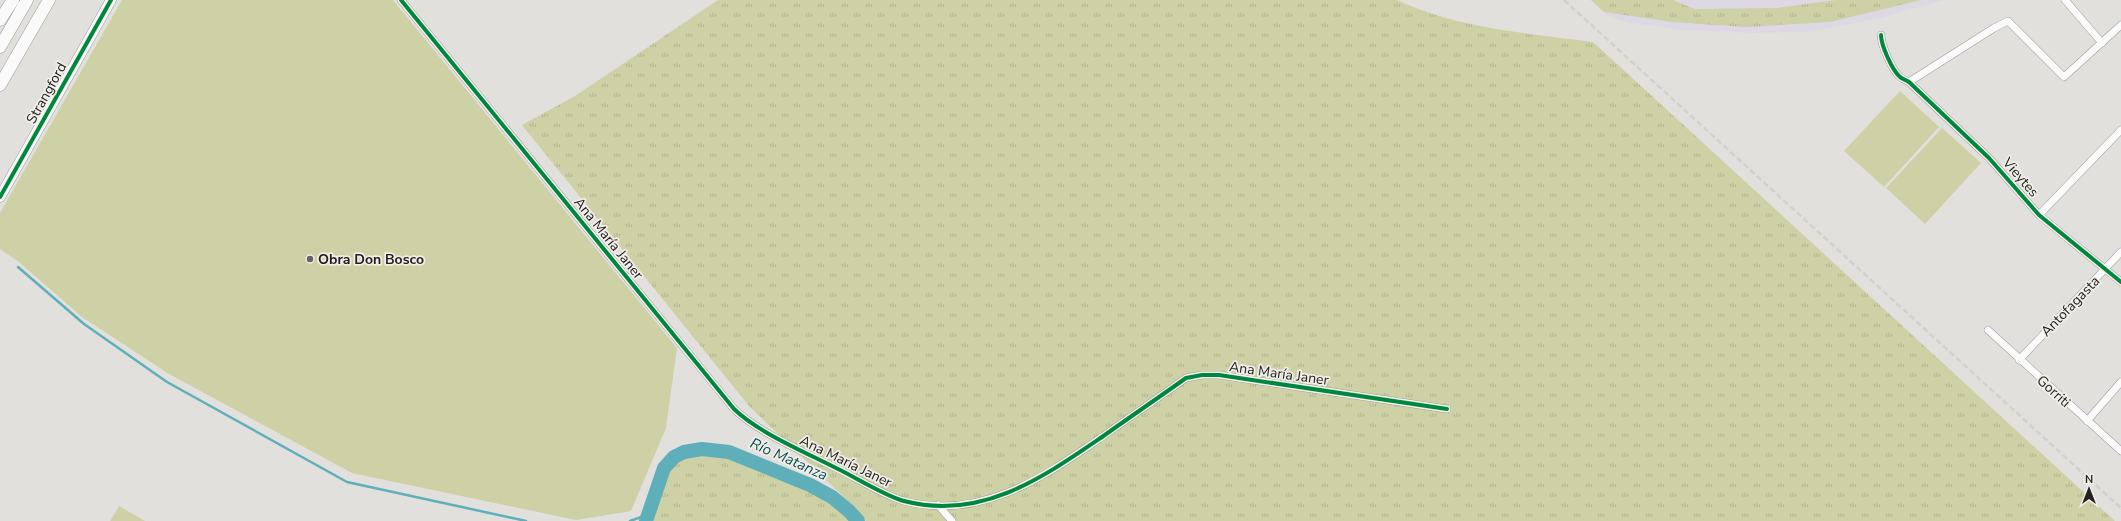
<svg xmlns="http://www.w3.org/2000/svg" width="2121" height="521" font-family="'Nunito Sans',sans-serif">
<style>
.commercial{fill:#dcd9e4}
.grass{fill:url(#grass-tufts)}
.garden{fill:#ced0a5}
.lines{fill:none;stroke-linecap:round;stroke-linejoin:round}
.stream{stroke:#5eafb9;stroke-width:2.5}
.river{stroke:#5eafb9;stroke-width:14}
.street-casing{stroke:#9d9c9a;stroke-width:8}
.secondary-casing{stroke:#9d9c9a;stroke-width:11}
.highway-casing{stroke:#9d9c9a;stroke-width:13}
.street{stroke:#fbfafa;stroke-width:7}
.secondary{stroke:#fbfafa;stroke-width:10}
.highway{stroke:#fbfafa;stroke-width:12}
.rail{stroke:#d1d1d0;stroke-width:2.5;stroke-dasharray:6 3;stroke-linecap:butt}
.cycleway-casing{stroke:#f1eee8;stroke-width:6}
.cycleway{stroke:#00873e;stroke-width:4}
.poi-dot{fill:#656462;stroke:#f1eee8;stroke-width:1.5}
.labels{text-anchor:middle;stroke-width:3.5;stroke-linejoin:round;paint-order:stroke}
.street-label{font-size:14px;fill:#22211f;stroke:#f1eee8}
.poi-label{font-size:14px;font-weight:bold;fill:#22211f;stroke:#f1eee8;text-anchor:start}
.water-label{font-size:15px;font-style:italic;fill:#0a4c54;stroke:#f1eee8}
</style>
<defs>
<pattern id="grass-tufts" width="24" height="20" patternUnits="userSpaceOnUse"><rect width="24" height="20" fill="#ced0a5"/><path d="M3 7l-1-3M5 7V3M7 7l1-3M15 17l-1-3M17 17v-4M19 17l1-3" fill="none" stroke="#b1b28e"/></pattern>
</defs>
<rect width="100%" height="100%" fill="#e2e0dd"/>
<path class="commercial" d="M1590 0H1944L1881 18 1809 32 1752 33 1683 30 1629 23 1610 17Z"/>
<path class="grass" d="M718 0H1397C1459 29 1527 33 1593 42L2115 521H866L852 505 749 406 522 125 575 96Z
M1591 0H1673L1695 9 1777 8 1836 0H1921L1830 22 1745 27 1672 22 1604 12Z
M702 449 729 452 810 485 832 497 849 511 858 521H646C651 499 659 460 683 452 689 450 696 450 702 449Z"/>
<path class="garden" d="M122 0H393L677 348 666 428 631 511 576 520 352 473 169 374 82 317 19 262 0 249V213Z
M1900 91 1939 127 1884 187 1844 151Z
M1942 128 1981 163 1925 224 1886 188Z
M119 506 145 521H110Z"/>
<g class="lines">
<path class="stream" d="M18 267 84 324 167 382 347 482 526 521
M630 521 647 515"/>
<path class="river" d="M646 521 664 468 674 457 684 452 702 449 729 452 810 485 832 497 849 511 858 521"/>
<g class="street-casing">
<path id="street" d="M401 0 734 409C759 433 805 452 836 468 855 477 885 496 904 501 981 521 1042 478 1102 437 1130 417 1158 398 1186 378L1202 375H1219L1447 409
M2065 0 2102 43
M1881 35C1881 45 1892 70 1900 77 1902 79 1906 80 1909 82L1989 158 2039 215 2121 282
M1909 82 1994 28 2008 21 2064 77 2121 25
M2039 215 2121 130
M1988 330 2121 451
M2019 360 2121 252
M2087 421 2121 382
M938 505 952 521"/>
</g>
<g class="secondary-casing">
<path id="secondary" d="M0 197 111 0"/>
</g>
<g class="highway-casing">
<path id="highway" d="M0 20 13 0
M0 47 27 0
M0 85 49 0"/>
</g>
<use href="#street" class="street"/>
<use href="#secondary" class="secondary"/>
<use href="#highway" class="highway"/>
<path class="rail" d="M1564 0 2121 508"/>
<g class="cycleway-casing">
<path id="cycleway" d="M401 0 734 409C759 433 805 452 836 468 855 477 885 496 904 501 981 521 1042 478 1102 437 1130 417 1158 398 1186 378L1202 375H1219L1447 409
M1881 35C1881 45 1892 70 1900 77 1902 79 1906 80 1909 82L1989 158 2039 215 2121 282
M0 197 111 0"/>
</g>
<use href="#cycleway" class="cycleway"/>
</g>
<circle class="poi-dot" cx="310" cy="259" r="4"/>
<g class="labels">
<g class="street-label">
<text transform="translate(46 93) rotate(-61)" y="5">Strangford</text>
<text transform="translate(2021 177) rotate(49)" y="5">Vieytes</text>
<text transform="translate(609 238) rotate(51)" y="5">Ana María Janer</text>
<text transform="translate(2070 306) rotate(-46)" y="5">Antofagasta</text>
<text transform="translate(1279 373) rotate(8)" y="5">Ana María Janer</text>
<text transform="translate(2054 391) rotate(42)" y="5">Gorriti</text>
<text transform="translate(846 461) rotate(26)" y="5">Ana María Janer</text>
</g>
<g class="poi-label">
<text x="318" y="264">Obra Don Bosco</text>
</g>
<g class="water-label">
<text transform="translate(789 459) rotate(24)" y="5">Río Matanza</text>
</g>
</g>
<g transform="translate(2089 489)" stroke="#f1eee8" stroke-width="3" paint-order="stroke">
<path d="M0-3L7 15L0 10L-7 15Z" fill="#22211f"/>
<text y="-6" font-size="11" font-weight="bold" text-anchor="middle" fill="#22211f">N</text>
</g>
</svg>
